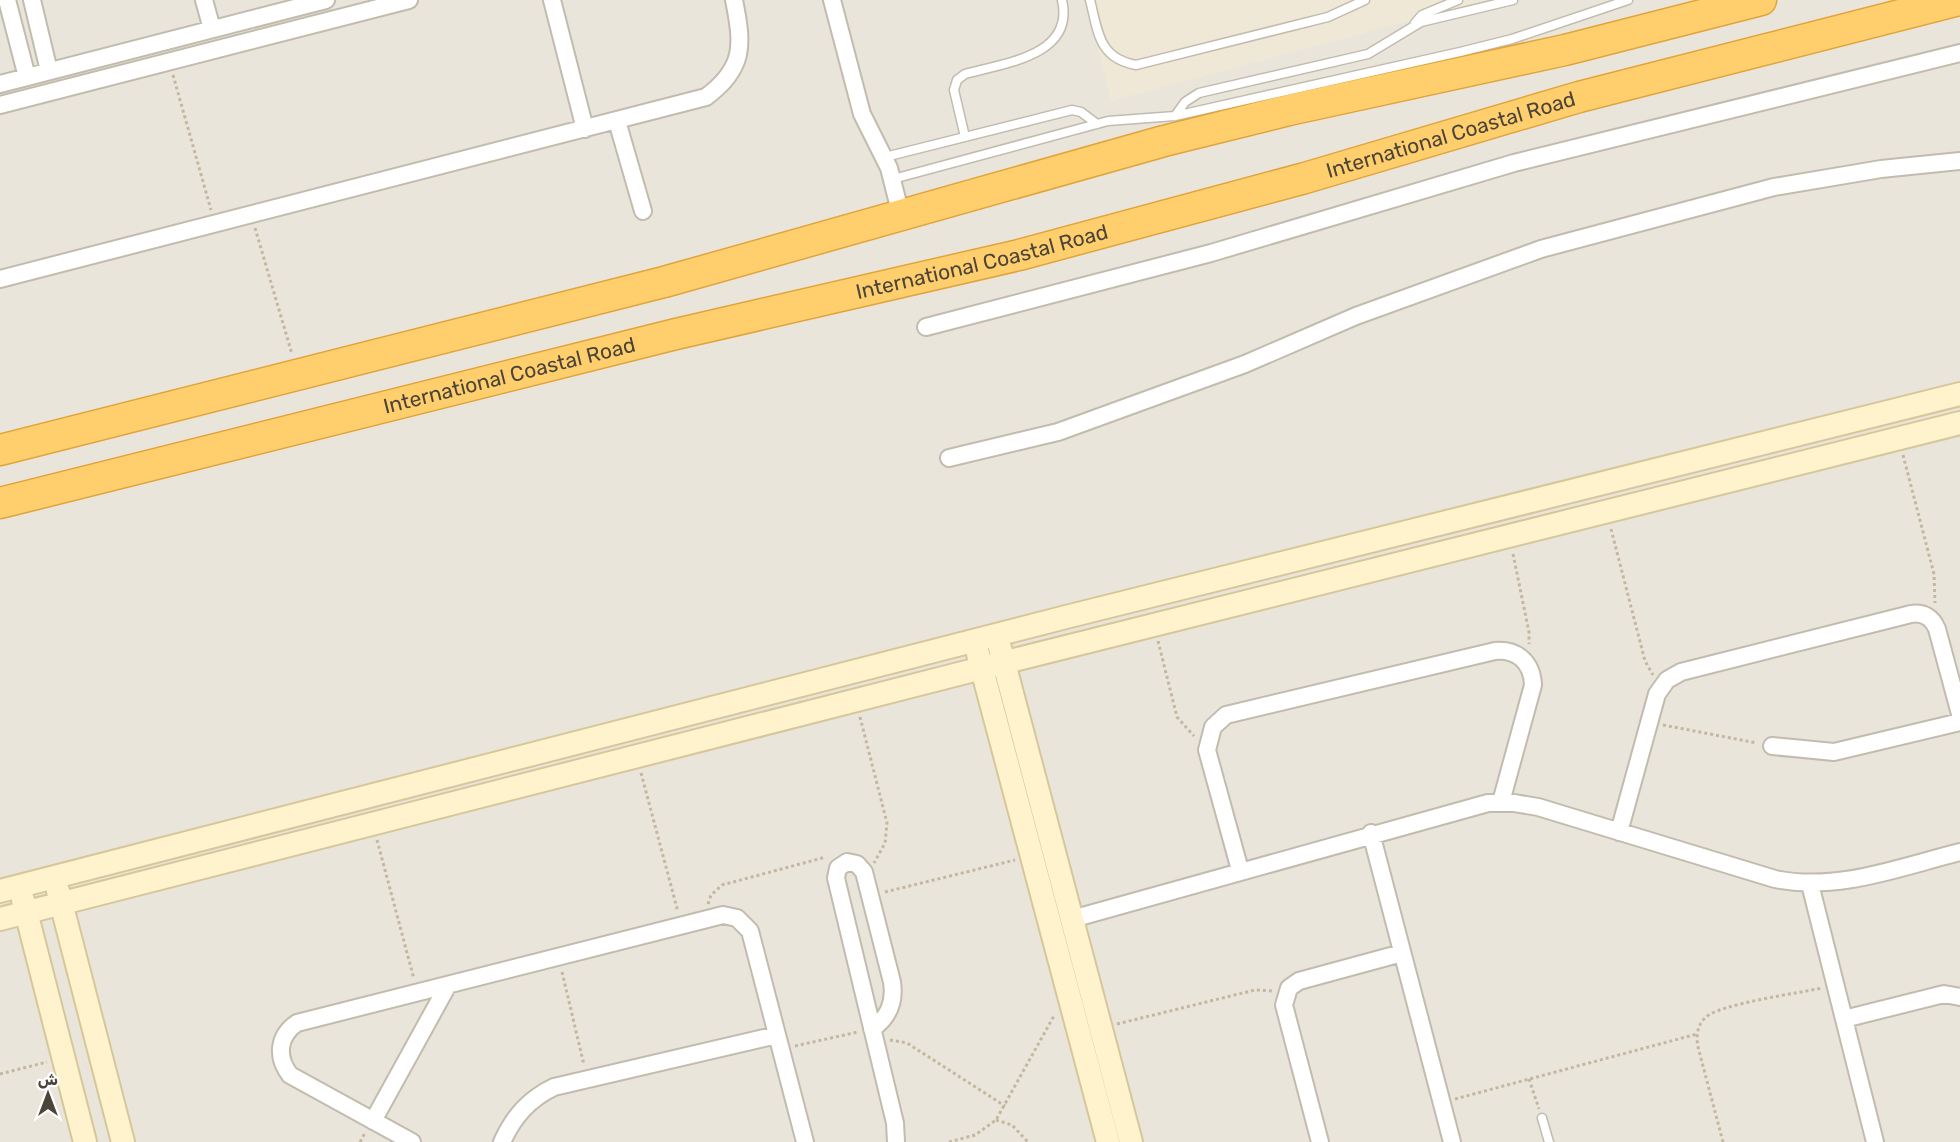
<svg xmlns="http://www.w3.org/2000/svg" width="1960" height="1142" font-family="Rubik,Cairo,sans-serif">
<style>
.residential{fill:#eae5da}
.education{fill:#efe8d6}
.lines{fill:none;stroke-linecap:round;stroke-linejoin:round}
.lane-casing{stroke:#c2bbae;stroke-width:11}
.street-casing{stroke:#c2bbae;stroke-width:20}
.secondary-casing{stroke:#d6c79b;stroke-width:26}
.highway-casing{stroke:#e0a43c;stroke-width:33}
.path{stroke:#c4b79f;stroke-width:3;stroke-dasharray:3 3;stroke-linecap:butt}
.lane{stroke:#fff;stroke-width:8}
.street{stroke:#fff;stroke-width:16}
.secondary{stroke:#fff3cd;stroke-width:22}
.highway{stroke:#ffcf6e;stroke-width:30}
.labels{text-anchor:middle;stroke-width:4.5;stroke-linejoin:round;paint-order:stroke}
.street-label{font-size:21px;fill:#4b4439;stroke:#fff}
</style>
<rect width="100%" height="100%" fill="#f6f3ec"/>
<path class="residential" d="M0 0H1960V1142H0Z"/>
<path class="education" d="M1086 0H1487L1111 101Z"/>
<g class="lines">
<g class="lane-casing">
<path id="lane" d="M1090 0C1098 31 1098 58 1136 65L1328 17 1365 0
M1415 23 1422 15 1458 0
M1175 116 1185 102 1199 93 1368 54 1421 22 1513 0
M965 137 954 90 957 80 965 74C1004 63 1075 56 1062 0
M885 157 1072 110 1081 112 1097 124
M893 179 1108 121 1175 116 1460 52 1512 39 1628 0
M1542 1118 1549 1142"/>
</g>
<g class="street-casing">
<path id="street" d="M7 0 27 77
M32 0 49 71
M204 0 212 29
M552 0 585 129
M832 0 862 114 889 168 901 215
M0 84 326 0
M0 105 409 0
M617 121 643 211
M0 279 706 97C745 68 743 45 734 0
M926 327 1211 253 1514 163 1960 53
M949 458 1058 432 1245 364 1356 316 1541 249 1774 187 1881 169 1960 161
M1772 746 1834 752 1960 722
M1619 832 1657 694 1667 680 1681 672 1911 614C1923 612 1932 617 1937 629L1960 714
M1371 833 1452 1142
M1240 870 1207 750 1213 727 1226 715 1495 651C1517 649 1532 662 1533 685L1501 802
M1810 884 1875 1142
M1072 919 1488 803H1514L1538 807 1775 879C1838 892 1900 867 1960 852
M1844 1019 1944 994 1960 997
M872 1029C889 1017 895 1002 892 982L864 872 857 864 847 862 838 868 836 878 895 1123 896 1142
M373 1121 448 985
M412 1142 290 1075C276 1057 278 1036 297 1023L723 915 737 918 750 931 805 1142
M502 1142C514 1116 529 1099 554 1087L777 1035
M1320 1142 1284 1005 1289 988 1299 981 1402 953"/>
</g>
<g class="secondary-casing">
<path id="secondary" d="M1000 648 1131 1142
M978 654 1108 1142
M0 891 1070 616 1960 394
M58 891 123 1142
M23 900 85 1142
M0 919 982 668 1960 423"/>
</g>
<g class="highway-casing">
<g id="highway">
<path d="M0 450 664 282 1164 141 1289 110 1565 50 1761 0"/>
<path id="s1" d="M0 503 676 334 1019 255 1305 178 1579 97 1959 0"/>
</g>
</g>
<path class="path" d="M173 75 211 210
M255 228 292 354
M1903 455 1934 574 1935 603
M1611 529 1645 661 1653 675
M1513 554 1529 632V644
M1158 641 1177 717 1194 736
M860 717 887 823 885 843 874 863
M1663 725 1757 743
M641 773 678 912
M377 840 414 979
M885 892 1015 860
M708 904 711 895 722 885 826 857
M562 972 584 1065
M1117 1024 1255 990 1274 991
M890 1040 907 1043 1005 1106
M795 1046 858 1032
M0 1074 47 1062
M1529 1079 1539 1109
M1455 1099 1697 1034
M996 1120 1012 1125 1028 1142
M360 1142 365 1133
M949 1142 975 1135 996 1120 1055 1014
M1723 1142 1698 1047C1696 1036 1697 1025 1706 1017 1720 1004 1799 993 1822 988"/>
<use href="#lane" class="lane"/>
<use href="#street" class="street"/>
<use href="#secondary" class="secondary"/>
<use href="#highway" class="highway"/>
</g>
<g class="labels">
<g class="street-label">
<text dy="7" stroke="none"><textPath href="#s1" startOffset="1497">International Coastal Road</textPath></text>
<text dy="7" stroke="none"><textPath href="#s1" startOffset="1011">International Coastal Road</textPath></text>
<text dy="7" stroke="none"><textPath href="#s1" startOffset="525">International Coastal Road</textPath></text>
</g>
</g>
<g transform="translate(48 1094)" stroke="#ffffff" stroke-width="4.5" paint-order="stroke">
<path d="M0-4.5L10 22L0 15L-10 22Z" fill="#4b4439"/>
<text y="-9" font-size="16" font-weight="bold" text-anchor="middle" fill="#4b4439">ش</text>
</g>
</svg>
